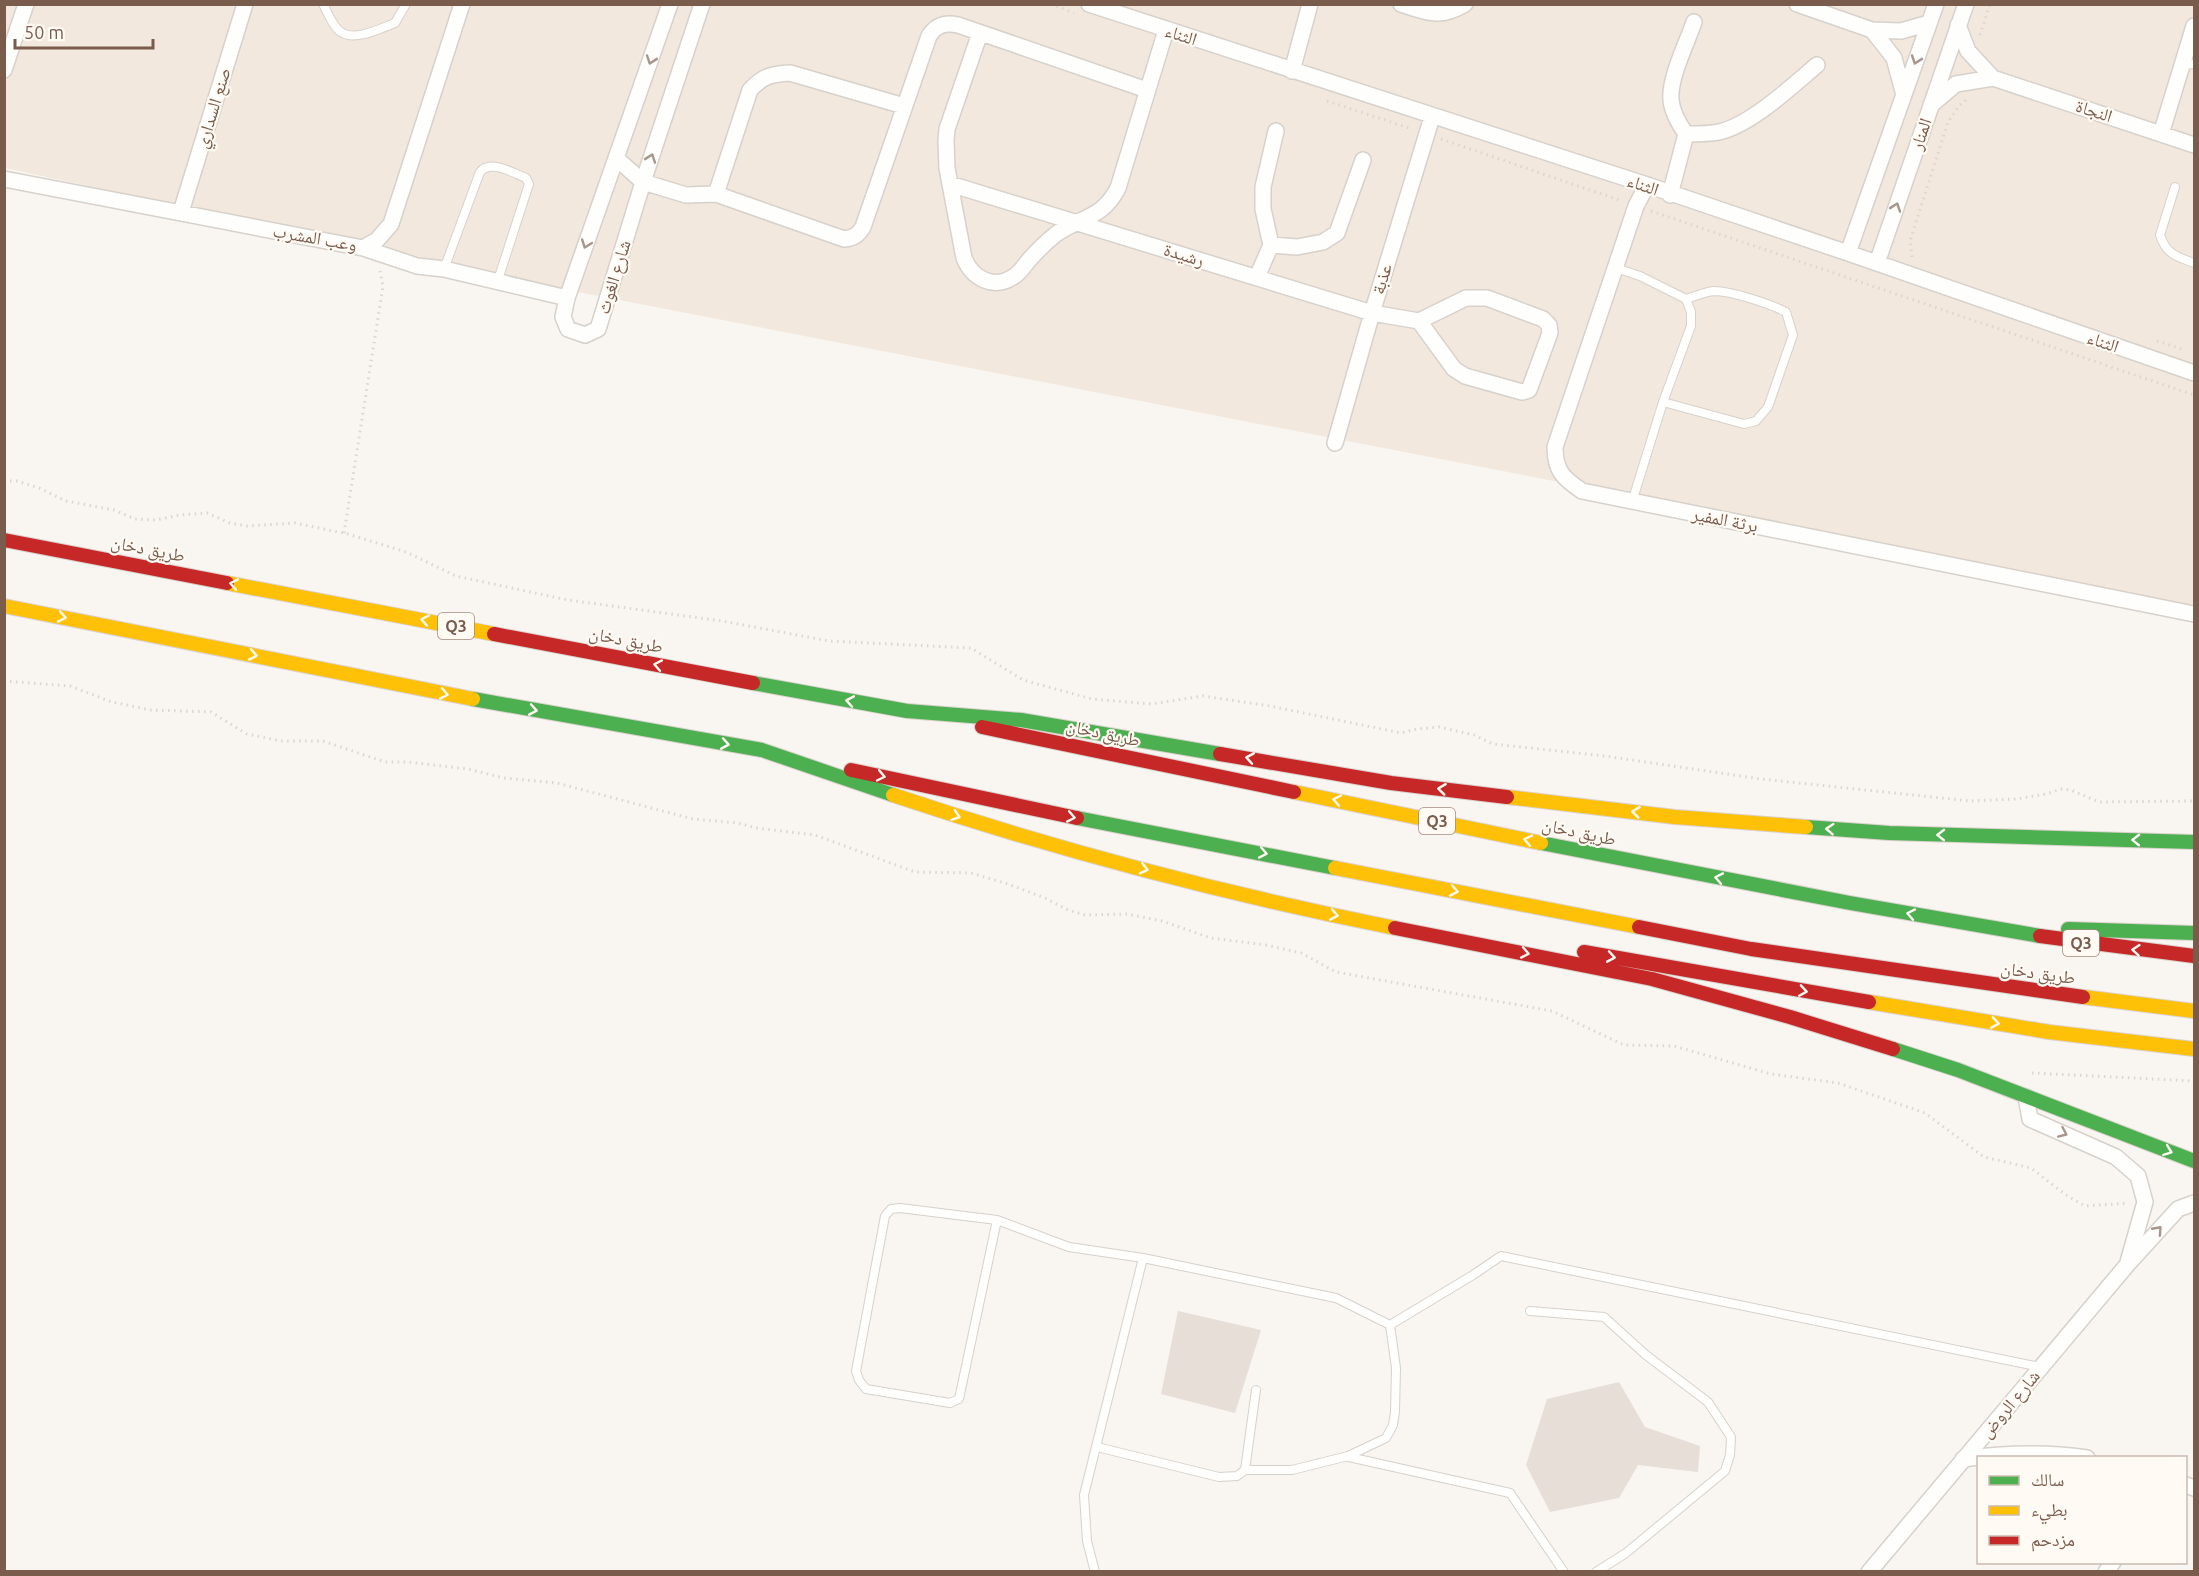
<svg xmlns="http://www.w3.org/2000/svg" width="2199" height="1576" font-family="Ubuntu,'Noto Naskh Arabic',sans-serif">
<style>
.residential{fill:#f2e8de}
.building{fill:#e6ded7}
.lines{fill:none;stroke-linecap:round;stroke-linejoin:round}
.lane-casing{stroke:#d7d1cb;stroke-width:10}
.street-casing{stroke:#d7d1cb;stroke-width:18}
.fast-casing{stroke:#dad1cc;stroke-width:16}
.slow-casing{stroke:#dad1cc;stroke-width:16}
.jam-casing{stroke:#dad1cc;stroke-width:16}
.path{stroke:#dcd5d0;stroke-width:3;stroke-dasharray:1.5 4.5;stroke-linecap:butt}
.lane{stroke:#fefefd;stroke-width:8}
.street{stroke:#fefefd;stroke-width:15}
.fast{stroke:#4caf50;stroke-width:14}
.slow{stroke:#ffc107;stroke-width:14}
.jam{stroke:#c62828;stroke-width:14}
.oneway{stroke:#a8958b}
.oneway2{stroke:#fffaf3}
.labels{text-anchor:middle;stroke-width:4.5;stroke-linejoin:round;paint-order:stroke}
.shield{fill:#fffaf3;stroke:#a28b7f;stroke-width:1.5}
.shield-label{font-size:16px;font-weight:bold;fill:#7a5c4d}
.street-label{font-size:18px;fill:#7a5c4d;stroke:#fffaf3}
</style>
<rect width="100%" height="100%" fill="#f9f5f0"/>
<path class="residential" d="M5 5H2194V605L578 292 5 168Z"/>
<path class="building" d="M1178 1311 1261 1330 1235 1413 1161 1394Z
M1619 1382 1645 1427 1700 1446 1698 1472 1638 1465 1619 1498 1550 1512 1526 1465 1547 1399Z"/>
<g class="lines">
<g class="lane-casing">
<path id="lane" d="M323 4C328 13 333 27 341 32 355 42 381 28 395 23L406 4
M2182 65 2194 64
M2175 187 2160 235C2166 254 2177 257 2194 263
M1616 268 1640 276 1686 299 1691 312V326L1663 402 1632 502
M444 269 480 172C490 159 513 173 526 178L529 184 497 283
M1663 402 1744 424 1756 421 1768 407 1793 335 1786 312C1770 304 1732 291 1714 291 1704 292 1696 296 1686 299
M997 1220 959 1399 950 1403 866 1389 859 1380 856 1371 885 1216 891 1209 900 1208 997 1220 1069 1247 1143 1258 1336 1298 1390 1325 1473 1275 1501 1256 2040 1367
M1530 1311 1604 1317 1646 1355 1708 1402 1731 1437 1730 1455 1725 1471 1626 1553 1596 1572
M1097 1447 1219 1477 1237 1476 1245 1470 1256 1390
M1349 1457 1510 1493 1564 1572
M1245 1470H1292L1348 1456 1386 1438 1393 1425 1395 1412 1396 1368 1390 1325
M1095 1572 1087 1541 1084 1495 1143 1258"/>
</g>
<g class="street-casing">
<path id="street" d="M670 4 567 298 563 317 568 329 585 335 598 329 643 182 702 4
M1089 4 1647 185 1848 253 2194 373
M1401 4C1427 13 1440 19 1465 4
M1797 4 1872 30
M980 33 947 129 946 141 947 168 964 258C972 278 993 290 1013 277 1020 273 1024 266 1029 260 1037 251 1046 242 1056 234 1082 216 1102 219 1118 188L1166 30
M4 70 26 4
M1292 71 1310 4
M1993 78 2194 145
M1904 95 1894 58 1872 30 1901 31 1929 23
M1931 105 1956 84 1993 78 1968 51 1958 25
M1686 134C1697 134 1709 134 1719 132 1751 125 1792 86 1817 65
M2161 134 2194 26
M616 158 643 182 686 195 716 194 844 239C854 238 858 235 863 227L929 36C936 25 945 22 958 25L1147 90
M4 179 363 248 377 240 391 224 462 4
M950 184 1372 313 1419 321 1466 298H1487L1543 319 1549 325 1550 333 1529 390 1522 392 1465 376 1454 369 1419 321
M1647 185 1636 206 1555 447C1555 471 1563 478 1582 491L2194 614
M716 194 750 90C763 76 771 74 790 73L904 106
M1670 195 1686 134C1679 124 1672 112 1671 100 1669 78 1687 43 1694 22
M181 212 245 4
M1271 245 1297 247 1323 242 1337 233 1363 160
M363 248 417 266 444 269 567 298
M1848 253 1936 4
M1877 263 1966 4
M1257 277 1271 245 1263 209V187L1276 131
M1335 443 1372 313 1432 117
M2026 1097 2030 1119 2116 1157 2138 1176 2145 1202 2128 1262
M1963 1459C2005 1453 2045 1452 2087 1458
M2186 1485 2194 1488
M1869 1572 2127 1265 2178 1209 2194 1203
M2106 1572 2113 1562"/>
</g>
<g class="fast-casing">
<path id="fast" d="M753 683 907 711 1021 720 1220 754
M473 699 762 750 893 795
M1077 818 1335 868
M1806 827 1889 833 2194 842
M1541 843 1850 903 2040 936
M2068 929 2194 933
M1893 1049 1958 1070 2194 1161"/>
</g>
<g class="slow-casing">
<path id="slow" d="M227 583 494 634
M4 606 473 699
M1294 792 1541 843
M893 795C1057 850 1225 894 1395 928
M1507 797 1675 817 1806 827
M1335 868 1639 927
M2083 997 2194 1011
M1869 1002 2049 1032 2194 1049"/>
</g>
<g class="jam-casing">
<path id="jam" d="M4 540 227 583
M494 634 753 683
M982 727 1294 792
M1220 754 1391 783 1507 797
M851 770 1077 818
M1639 927 1751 949 2083 997
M1395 928 1652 979 1790 1017 1893 1049
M2040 936 2194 956
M1584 952 1869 1002"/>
</g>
<path class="path" d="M1051 4 1074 13
M1980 35 1990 4
M1327 101 1412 129
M1441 139 1622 201
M1651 211 2194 395
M1912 257 1910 241 1948 122 1959 106 1967 99
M2157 341 2184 350
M4 481H17L39 488 66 501 114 510 135 519 156 520 179 515 207 513 230 523 247 526 295 523 348 534 406 552 456 576 568 600 722 621 829 641 971 648 1023 680 1092 699 1151 704 1203 696 1270 706 1401 733 1417 729 1439 727 1474 735 1493 744 1605 756 1761 779 1970 801 2016 799 2046 794 2062 789 2071 790 2099 802 2194 801
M344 533 383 286 380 271
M4 681 70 686 112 702 151 710 211 712 247 734 281 741H323L385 762H408L468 769 504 778 557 783 693 819 738 823 756 828 815 835 915 872 971 873 1008 884 1045 898 1068 910 1085 915 1127 914 1162 921 1211 938 1266 945 1301 953 1336 972 1552 1011 1624 1045 1674 1046 1771 1074 1838 1083 1925 1113 1984 1157 2031 1168 2066 1195 2085 1206 2129 1203
M2032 1073 2194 1081"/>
<use href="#lane" class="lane"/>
<use href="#street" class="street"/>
<use href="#fast" class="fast"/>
<use href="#slow" class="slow"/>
<use href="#jam" class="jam"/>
</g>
<defs><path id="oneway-chevron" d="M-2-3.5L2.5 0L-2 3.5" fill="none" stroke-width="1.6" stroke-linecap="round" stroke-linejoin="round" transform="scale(1.5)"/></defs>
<g class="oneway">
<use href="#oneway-chevron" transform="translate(651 60) rotate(109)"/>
<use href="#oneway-chevron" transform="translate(1916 60) rotate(109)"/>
<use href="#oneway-chevron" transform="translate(651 158) rotate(-71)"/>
<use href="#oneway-chevron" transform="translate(1896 207) rotate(-71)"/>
<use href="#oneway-chevron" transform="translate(586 244) rotate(110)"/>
<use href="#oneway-chevron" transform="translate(2063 1133) rotate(24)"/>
<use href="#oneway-chevron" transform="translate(2158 1230) rotate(-48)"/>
</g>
<g class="oneway2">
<use href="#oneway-chevron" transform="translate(234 584) rotate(-169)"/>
<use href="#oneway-chevron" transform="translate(62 617) rotate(11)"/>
<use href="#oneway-chevron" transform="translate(425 620) rotate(-169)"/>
<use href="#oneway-chevron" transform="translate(253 655) rotate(11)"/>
<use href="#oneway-chevron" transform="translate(658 665) rotate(-169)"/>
<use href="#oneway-chevron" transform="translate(444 694) rotate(11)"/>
<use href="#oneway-chevron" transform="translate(850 701) rotate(-170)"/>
<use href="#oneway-chevron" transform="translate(533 710) rotate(10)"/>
<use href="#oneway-chevron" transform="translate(725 744) rotate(10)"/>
<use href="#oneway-chevron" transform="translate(1250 758) rotate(-170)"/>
<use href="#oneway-chevron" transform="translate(881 776) rotate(12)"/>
<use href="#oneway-chevron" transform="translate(1442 789) rotate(-173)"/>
<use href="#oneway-chevron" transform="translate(1337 800) rotate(-168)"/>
<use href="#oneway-chevron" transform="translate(1636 812) rotate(-173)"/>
<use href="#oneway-chevron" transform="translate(956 816) rotate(19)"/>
<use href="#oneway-chevron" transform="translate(1071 817) rotate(11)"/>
<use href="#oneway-chevron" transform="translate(1830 829) rotate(-176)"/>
<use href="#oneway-chevron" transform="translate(1941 835) rotate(-179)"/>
<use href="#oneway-chevron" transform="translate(1528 840) rotate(-168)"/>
<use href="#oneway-chevron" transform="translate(2136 840) rotate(-179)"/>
<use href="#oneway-chevron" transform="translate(1263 853) rotate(11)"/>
<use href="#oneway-chevron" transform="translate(1144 869) rotate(14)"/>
<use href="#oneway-chevron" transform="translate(1719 878) rotate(-169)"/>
<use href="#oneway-chevron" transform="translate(1454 891) rotate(11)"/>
<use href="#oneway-chevron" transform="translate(1911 914) rotate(-169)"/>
<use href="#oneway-chevron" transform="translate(1334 915) rotate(11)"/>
<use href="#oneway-chevron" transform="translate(2136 950) rotate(-175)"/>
<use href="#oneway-chevron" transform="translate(1525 953) rotate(11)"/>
<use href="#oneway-chevron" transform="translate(1611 957) rotate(10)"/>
<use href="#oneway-chevron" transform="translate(1803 991) rotate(9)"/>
<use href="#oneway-chevron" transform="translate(1995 1023) rotate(9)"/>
<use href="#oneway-chevron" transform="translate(2168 1151) rotate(21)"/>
</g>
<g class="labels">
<g class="shield">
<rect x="438" y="613" width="36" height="26" rx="4.5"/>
<rect x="1419" y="808" width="36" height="26" rx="4.5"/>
<rect x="2063" y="930" width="36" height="26" rx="4.5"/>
</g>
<g class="shield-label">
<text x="456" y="632">Q3</text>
<text x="1437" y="827">Q3</text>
<text x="2081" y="949">Q3</text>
</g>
<g class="street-label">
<text transform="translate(1181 35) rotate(18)" y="6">الثناء</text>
<text transform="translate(213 108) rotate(-73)" y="6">صنع السداري</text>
<text transform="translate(2094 111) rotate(18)" y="6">النجاة</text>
<text transform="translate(1921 134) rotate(-71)" y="6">المنار</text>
<text transform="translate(1643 185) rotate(19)" y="6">الثناء</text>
<text transform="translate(315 238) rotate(10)" y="6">وعب المشرب</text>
<text transform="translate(1184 255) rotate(17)" y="6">رشيدة</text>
<text transform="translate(614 277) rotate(-73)" y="6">شارع الغوث</text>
<text transform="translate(1382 279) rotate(-73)" y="6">عذبة</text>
<text transform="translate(2103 342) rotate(19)" y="6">الثناء</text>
<text transform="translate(1725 520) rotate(11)" y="6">برثة المفير</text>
<text transform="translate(148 549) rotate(11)" y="6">طريق دخان</text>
<text transform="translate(626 640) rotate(11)" y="6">طريق دخان</text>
<text transform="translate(1103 733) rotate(12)" y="6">طريق دخان</text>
<text transform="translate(1579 832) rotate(12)" y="6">طريق دخان</text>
<text transform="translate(2038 973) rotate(8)" y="6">طريق دخان</text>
<text transform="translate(2010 1404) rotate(-50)" y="6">شارع الروض</text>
</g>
</g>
<rect width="2199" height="1576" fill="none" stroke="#7a5c4d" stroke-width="12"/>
<rect x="1977" y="1456" width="210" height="108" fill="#fffaf3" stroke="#cabbb1" stroke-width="1.5"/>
<rect x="1989" y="1476" width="30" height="9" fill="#4caf50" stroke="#cabbb1" stroke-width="1.5"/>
<text x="2031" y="1486" font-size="18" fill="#7a5c4d">سالك</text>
<rect x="1989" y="1506" width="30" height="9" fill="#ffc107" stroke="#cabbb1" stroke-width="1.5"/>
<text x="2031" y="1516" font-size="18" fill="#7a5c4d">بطيء</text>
<rect x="1989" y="1536" width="30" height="9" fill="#c62828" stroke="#cabbb1" stroke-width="1.5"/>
<text x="2031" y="1546" font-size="18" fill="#7a5c4d">مزدحم</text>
<path d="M15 39v9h138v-9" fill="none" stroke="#7a5c4d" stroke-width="3"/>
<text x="24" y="39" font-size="18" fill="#7a5c4d" stroke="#fffaf3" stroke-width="4.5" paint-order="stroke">50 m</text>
</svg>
